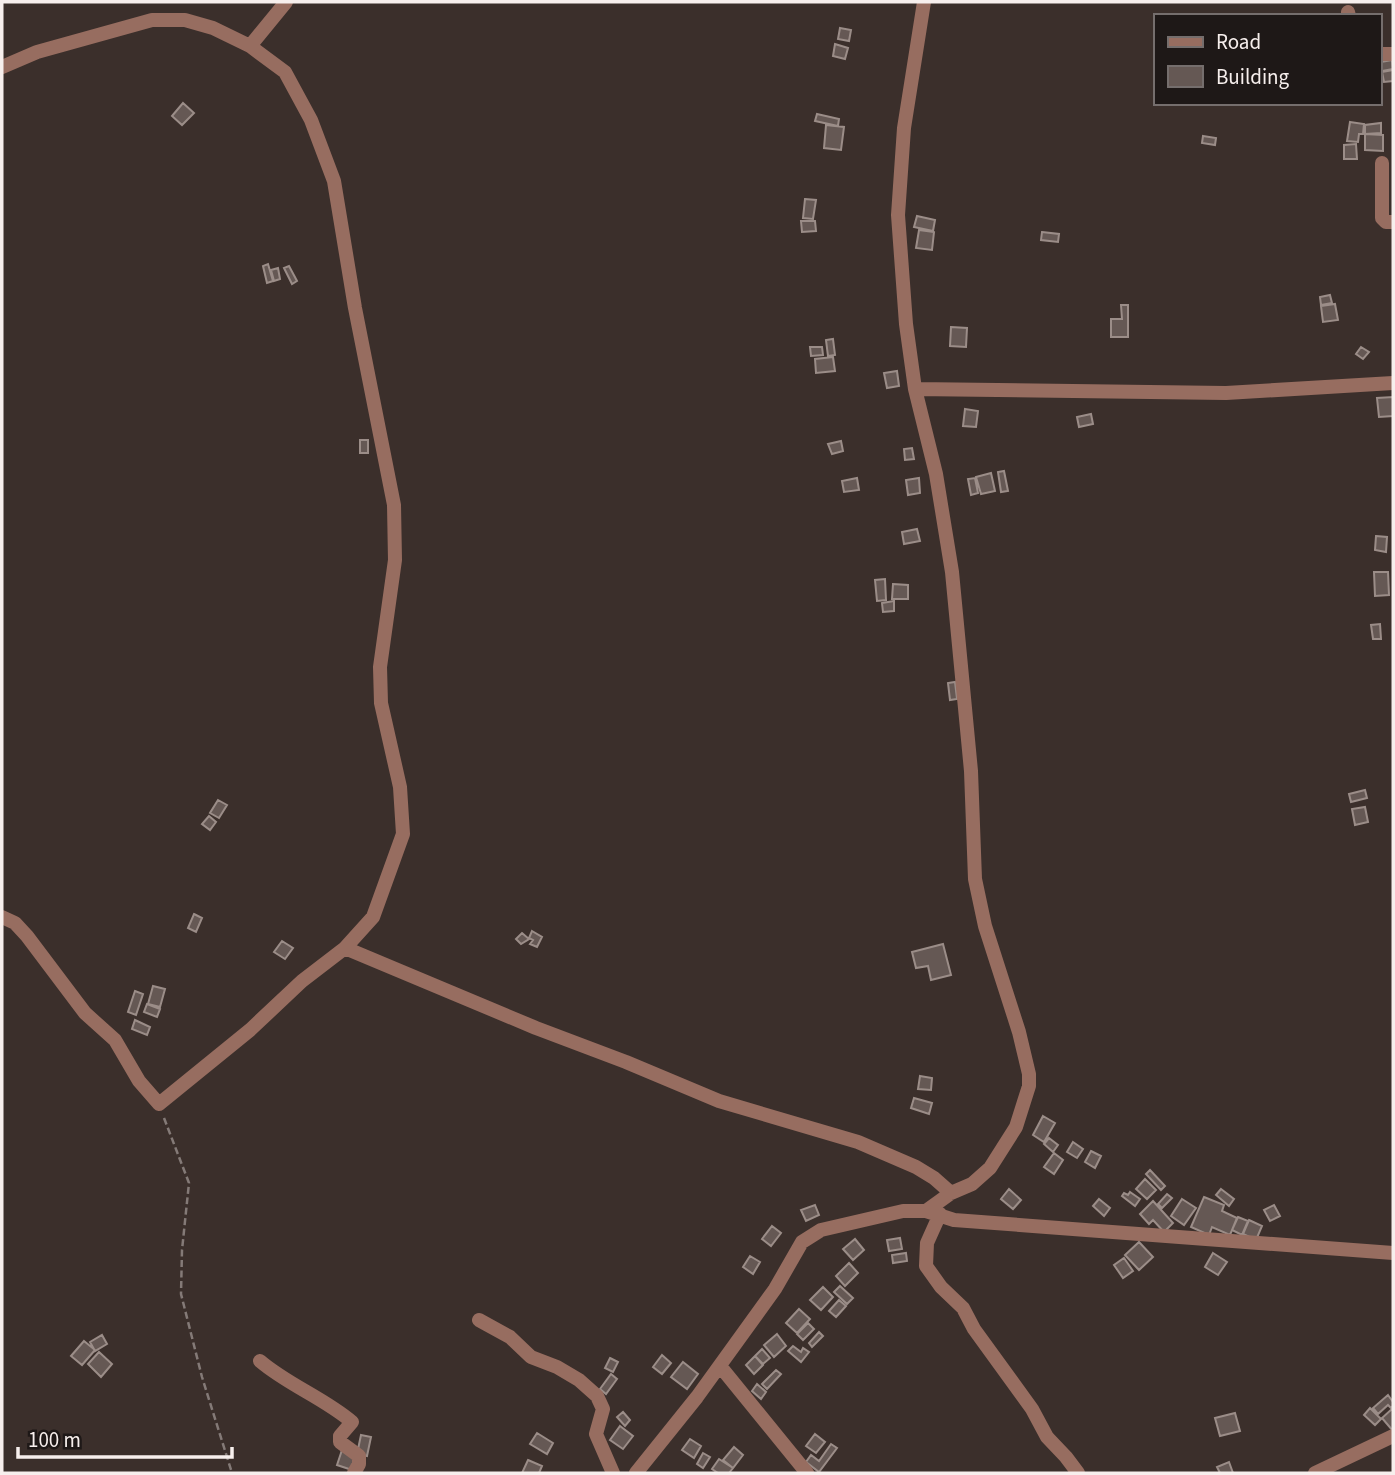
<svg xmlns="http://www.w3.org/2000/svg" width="1395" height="1475" font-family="'Source Sans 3',sans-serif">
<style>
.building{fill:#655854;stroke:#9b8d88;stroke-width:2}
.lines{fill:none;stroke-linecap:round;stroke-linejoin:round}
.path{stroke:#847a77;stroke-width:2.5;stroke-dasharray:7 3.5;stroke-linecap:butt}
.minor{stroke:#976d60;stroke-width:14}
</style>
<rect width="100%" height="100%" fill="#3b2f2b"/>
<path class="building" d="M840 28 851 30 849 41 838 39Z
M835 44 848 48 845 59 833 56Z
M1392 60 1393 69 1382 71 1381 62Z
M1393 70V81L1384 82 1382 72Z
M183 103 194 113 182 125 172 116Z
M817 114 839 119 838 126 815 121Z
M1350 122 1364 124 1363 134H1359L1358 142 1347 141Z
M1381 123V133L1365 134V125Z
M826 125 844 127 841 150 824 148Z
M1365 134 1383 135V151L1365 150Z
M1203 136 1216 138 1215 145 1202 143Z
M1356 144 1357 159H1344V145Z
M805 199 816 200 813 219 803 218Z
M917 216 935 220 933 231 914 227Z
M801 221H815L816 231 802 232Z
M919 230 934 232 932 250 916 248Z
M1042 232 1059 234 1058 242 1041 240Z
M268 264 273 281 267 283 263 266Z
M289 266 297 281 292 284 284 268Z
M278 268 280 279 274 281 271 270Z
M1330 295 1332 303 1321 305 1320 297Z
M1335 304 1338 320 1323 322 1321 306Z
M1121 305H1128V337H1111V319H1122Z
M951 327 967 328 966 347 950 346Z
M833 339 835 355 828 356 826 340Z
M810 347H822L823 355 811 356Z
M1361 347 1369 352 1363 359 1356 354Z
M833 357 835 371 816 373 815 359Z
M897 371 899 386 887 388 884 373Z
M1393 397V416L1379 417 1377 398Z
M965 409 978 411 976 427 963 426Z
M1091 414 1093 424 1079 427 1077 417Z
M360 440H368V453H360Z
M841 441 843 451 832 454 828 444Z
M912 448 914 459 905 460 904 449Z
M1004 471 1008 491 1001 492 998 472Z
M991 473 995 491 981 494 976 477Z
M857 478 859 490 844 492 842 481Z
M919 478 920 493 908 495 906 480Z
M975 478 978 493 971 495 968 479Z
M917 529 920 541 904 544 902 532Z
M1376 536 1387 537 1386 552 1375 550Z
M1374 572H1388L1389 595 1375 596Z
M885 579 886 600 877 601 875 580Z
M893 584 908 585V599H892Z
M894 601V611L883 612 882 603Z
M1380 624 1381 639H1373L1371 625Z
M955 682 957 699 950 700 948 683Z
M1365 790 1367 798 1351 802 1349 794Z
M218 800 227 805 219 818 210 813Z
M1365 807 1368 822 1355 825 1352 809Z
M209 816 216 822 210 830 202 824Z
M194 914 202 918 196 932 188 928Z
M532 931 542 937 537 947 530 944 533 940 529 938Z
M522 933 529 939 521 944 516 939Z
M282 941 293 948 285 959 274 952Z
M943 944 951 975 931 980 928 966 916 968 912 952Z
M153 986 165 989 160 1007 148 1004Z
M135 991 143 994 136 1015 128 1012Z
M147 1004 160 1009 157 1017 144 1012Z
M135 1020 150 1027 147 1035 132 1029Z
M920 1076 932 1078 931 1090 918 1089Z
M914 1098 932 1103 929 1114 911 1108Z
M1043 1116 1055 1123 1044 1142 1033 1135Z
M1049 1138 1058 1145 1053 1152 1044 1144Z
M1073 1142 1083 1149 1077 1158 1067 1152Z
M1091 1151 1101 1156 1095 1168 1085 1162Z
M1054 1153 1063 1160 1054 1174 1044 1167Z
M1150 1170 1165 1186 1161 1190 1146 1174Z
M1145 1179 1156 1190 1147 1199 1136 1189Z
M1009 1189 1021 1200 1013 1209 1001 1199Z
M1221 1189 1234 1199 1229 1206 1216 1195Z
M1130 1192 1140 1199 1135 1206 1122 1196 1124 1193 1128 1195Z
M1167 1194 1172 1198 1162 1208 1158 1204Z
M1204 1197 1224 1205 1222 1211 1237 1218 1230 1235 1212 1227 1209 1235 1191 1227Z
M1099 1199 1110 1208 1104 1216 1093 1206Z
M1182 1199 1196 1208 1184 1225 1171 1216Z
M1153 1201 1173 1223 1164 1232 1153 1220 1149 1224 1140 1214Z
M815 1205 819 1215 806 1221 801 1210Z
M1274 1205 1280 1216 1270 1221 1264 1210Z
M1238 1217 1248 1221 1242 1235 1232 1230Z
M1249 1220 1262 1226 1256 1240 1243 1234Z
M772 1226 781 1233 771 1246 762 1239Z
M900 1238 902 1249 889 1251 887 1240Z
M855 1239 864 1250 853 1260 843 1249Z
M1139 1242 1153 1257 1139 1270 1125 1255Z
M906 1253 907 1261 893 1263 892 1255Z
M1213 1253 1227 1262 1218 1275 1205 1267Z
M750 1256 760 1262 753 1274 743 1267Z
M1124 1258 1133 1271 1123 1278 1114 1265Z
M849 1263 858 1273 845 1286 836 1276Z
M840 1286 853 1298 847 1304 834 1292Z
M823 1287 833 1297 821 1310 810 1300Z
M839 1300 846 1306 836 1317 829 1311Z
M799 1309 810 1319 797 1333 786 1323Z
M808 1323 814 1329 803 1340 797 1334Z
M819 1332 823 1336 812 1347 809 1343Z
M777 1334 786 1346 774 1357 764 1345Z
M102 1335 107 1344 95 1351 90 1342Z
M84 1341 95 1350 82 1365 71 1356Z
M793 1346 801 1352 803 1348 809 1352 801 1362 788 1351Z
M762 1349 770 1358 763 1364 755 1356Z
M99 1352 112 1364 101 1377 88 1364Z
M662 1355 671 1363 662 1374 653 1367Z
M755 1356 763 1365 754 1374 746 1365Z
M610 1358 618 1362 613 1372 605 1368Z
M683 1362 698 1374 687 1389 671 1377Z
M776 1370 781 1374 767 1389 762 1384Z
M611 1374 617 1379 606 1394 600 1389Z
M757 1384 766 1392 761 1399 752 1391Z
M1388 1395 1393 1402V1406L1391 1408 1388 1405 1378 1414 1373 1408Z
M1370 1408 1381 1419 1375 1425 1364 1415Z
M1393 1408V1431L1382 1418Z
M623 1412 630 1420 625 1426 617 1417Z
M1235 1413 1240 1431 1220 1436 1215 1418Z
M620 1426 633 1436 623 1449 610 1440Z
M537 1433 553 1443 547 1454 530 1444Z
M815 1434 825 1442 816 1453 806 1446Z
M361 1435 371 1437 367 1456 357 1454Z
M690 1439 701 1446 694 1458 682 1450Z
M831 1444 837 1448 819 1472 806 1462 811 1455 819 1461Z
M734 1447 743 1455 733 1468 723 1460Z
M342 1450 357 1456 352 1470 337 1465Z
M703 1453 710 1457 703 1468 697 1464Z
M719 1459 733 1468 729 1473H718L712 1469Z
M528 1460 542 1466 539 1473H522Z
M1229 1462 1233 1473H1220L1217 1467Z"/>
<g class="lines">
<path class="path" d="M164 1118 189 1183 182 1250 181 1294 202 1377 232 1473"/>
<path class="minor" d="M924 2 904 128 898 215 906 324 915 389 936 474 952 572 971 771 975 879 985 926 1019 1032 1029 1074V1086L1016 1127 990 1168 972 1184 951 1193 926 1211
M1348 12 1349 16
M250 46 286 2
M1379 54H1393
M2 67 37 52 152 20H185L213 28 250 46 285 72 311 120 334 181 355 308 394 505 395 560 380 667 381 703 400 787 403 834 373 917 345 948 302 981 250 1030 159 1104 139 1081 115 1040 85 1013 27 936 15 923 2 917
M1382 163V218L1386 222H1393
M915 389 1226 393 1393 383
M345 948 536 1028 626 1062 719 1101 858 1142 916 1167 934 1178 951 1193
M940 1214 927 1243 926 1266 941 1287 963 1308 974 1329 1032 1409 1047 1437 1066 1457 1078 1473
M479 1320 510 1337 531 1357 557 1367 579 1380 597 1396 603 1409 596 1434 613 1473
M260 1361C288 1385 324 1398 352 1422L340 1436V1442L359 1456V1464L354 1473
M720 1366 807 1473
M636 1473 697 1397 775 1289 802 1242 821 1230 903 1211H926L954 1220 1393 1253
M1315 1473 1393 1436"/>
</g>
<rect width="1395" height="1475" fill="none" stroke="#f7efed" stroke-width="7"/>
<rect x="1154" y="14" width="228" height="91" fill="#1e1817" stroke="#756e6d" stroke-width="2"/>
<rect x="1168" y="37" width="35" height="10" fill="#976d60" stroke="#756e6d" stroke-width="2"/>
<text x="1216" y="49" font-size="21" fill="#f7efed">Road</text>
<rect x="1168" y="66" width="35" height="21" fill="#655854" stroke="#756e6d" stroke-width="2"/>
<text x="1216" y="84" font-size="21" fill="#f7efed">Building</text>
<path d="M18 1447v10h214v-10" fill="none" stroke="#f7efed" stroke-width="3.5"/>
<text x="28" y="1447" font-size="21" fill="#f7efed" stroke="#1e1817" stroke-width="5" paint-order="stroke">100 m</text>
</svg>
